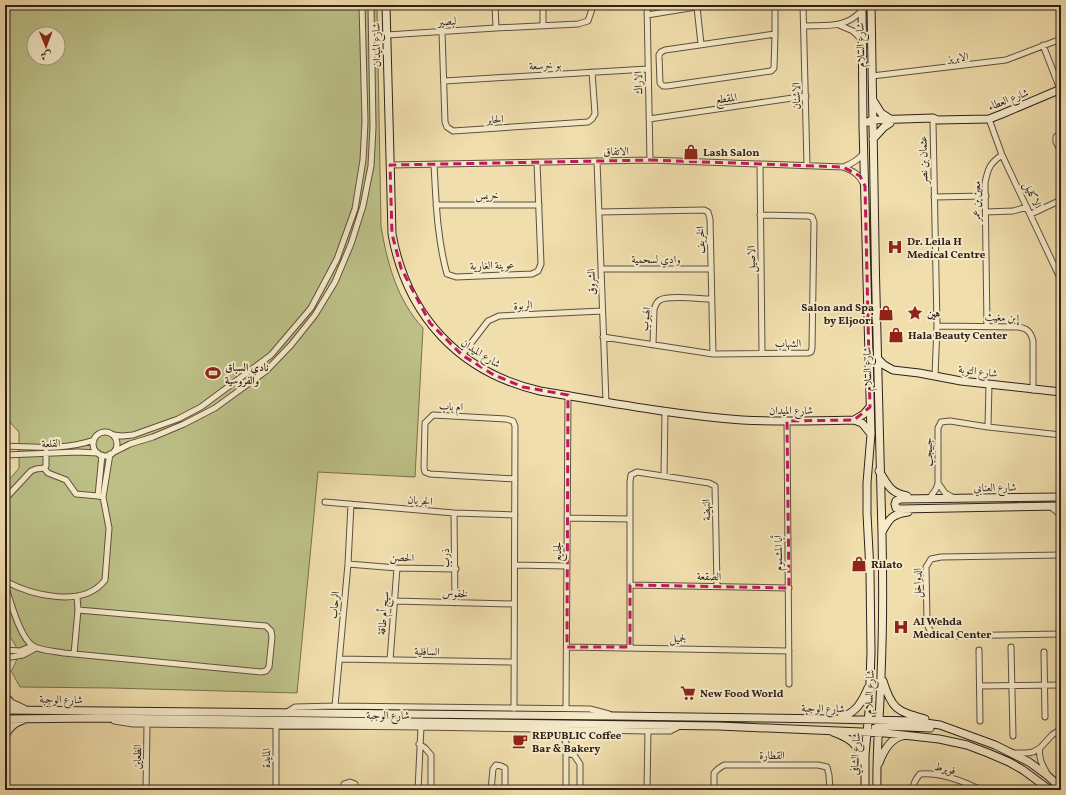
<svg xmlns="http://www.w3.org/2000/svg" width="1066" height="795" font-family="Vollkorn,Amiri,serif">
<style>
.green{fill:#bcc087;stroke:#767050;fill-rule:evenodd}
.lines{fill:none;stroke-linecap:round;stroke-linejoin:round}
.street-casing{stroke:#5f503e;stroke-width:7}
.secondary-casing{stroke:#2f211a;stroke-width:9}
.street{stroke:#f5eac9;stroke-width:5}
.secondary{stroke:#f5eac9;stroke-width:7}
.marked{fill:none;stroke:#c2185b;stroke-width:3;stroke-dasharray:8 5;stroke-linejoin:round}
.labels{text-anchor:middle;stroke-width:4;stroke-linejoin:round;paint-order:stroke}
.street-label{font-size:11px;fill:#2f211a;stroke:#f5eac9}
.poi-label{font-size:11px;font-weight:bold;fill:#2f211a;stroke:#f5eac9;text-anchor:start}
</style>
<rect width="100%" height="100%" fill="#f0deac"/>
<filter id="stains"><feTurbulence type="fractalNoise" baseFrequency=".005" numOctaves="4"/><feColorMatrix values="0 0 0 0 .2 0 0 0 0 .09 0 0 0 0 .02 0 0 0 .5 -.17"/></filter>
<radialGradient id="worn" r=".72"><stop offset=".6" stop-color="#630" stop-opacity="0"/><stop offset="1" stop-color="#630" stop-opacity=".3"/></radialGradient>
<path class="green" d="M5 5H377L381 226C387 263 397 300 423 328L415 477 318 472 297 693 111 688 20 687 11 671C23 652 17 646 5 631V485L19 468V432L5 417ZM34 34H58V58H34Z"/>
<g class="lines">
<g class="street-casing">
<path id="street" d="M495 5 496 28
M543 5V25
M647 5 650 160
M775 5V34
M803 5 807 166
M697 7 701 44
M647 15 708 5
M839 25 853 31 863 41
M804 26C826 25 846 29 862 10
M442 32 445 122 447 127 453 131 588 122 592 119 595 114 592 72
M775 34 774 68 771 71 667 86H663L660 83 659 55 661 52 665 50Z
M387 35 496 28 578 24 588 21 592 9V5
M1043 45 1060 89
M872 76 1006 60 1061 39
M444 81 648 69
M649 119 806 96
M989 119 1002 155 1061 280
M933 122 937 326 935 376
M1061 132 1056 137V142L1061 152
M597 161 606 402
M434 164C436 201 437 238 447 274L456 277 532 274 538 271 541 264 537 162
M760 164 762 353
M390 165 650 160 843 167C853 171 859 174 863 183
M843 167C852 164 858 160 864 153
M934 197 986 196
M436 205H539
M599 212 704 210 708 212 710 219 713 354
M986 212 1013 211 1027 207
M1031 214 1061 200
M601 269H710
M937 326 1018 327C1027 328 1031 332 1033 341V390
M987 326 985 183C988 168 990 163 1002 155
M603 337 713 354 808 353 811 352 812 348 814 222 812 217 808 216 760 215
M653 345 654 310C655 306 656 302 660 300 669 295 700 299 711 299
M462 355 488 321 499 316 602 311
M787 421 789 684
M988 427 989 384
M93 444a12 12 0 1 1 24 0a12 12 0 1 1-24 0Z
M114 435 122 436 133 435 178 419 201 407 271 355 311 308 337 259 355 209 363 160 365 122 362 5
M5 446C34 447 67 450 94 440
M114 452 130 444 153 437 184 424 215 408 266 371 291 345 315 315 335 282 351 244 363 206 371 166 373 127 371 5
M5 455 78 452 98 453
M664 476 665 412
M938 483 945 493 952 497
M98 496 102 455
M103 497 110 454
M5 499 31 471 36 469 44 468 46 466V452
M929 499 936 489 938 483V428L941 422 950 421 988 427 1061 435
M325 502 454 513 515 515
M1051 507 1061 515
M454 513 455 603
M567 518 630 519
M1061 555 941 557 931 559 926 567 927 622C928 631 933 634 941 636L1061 634
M348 564 397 568 456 569
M515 565 567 566
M5 581C31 595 83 609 105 580L109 528 103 497 98 496 76 494 66 480 48 473 44 468
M5 585C10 600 20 638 33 646 41 651 55 651 64 653L261 672 266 671 269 667 272 637 271 631 266 626 78 610
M630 585 789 588
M394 601 514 604
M567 647 789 651
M630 647V482L631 475 637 472 709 483 715 486 717 586
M1011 647 1013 736
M5 650 20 651 32 646
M979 650 980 721
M1044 652 1045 717
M74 654 78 610 77 596
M5 658 23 655 36 648
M340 659 514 662
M390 660 397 568
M980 686 1061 685
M335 706 348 564 351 504
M514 709 515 426 513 421 506 419 433 415 425 423 424 468 425 472 430 474 515 479
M566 709 568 395
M287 712 295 707 335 706 590 709 609 714
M114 721 133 724 421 727 648 731H670L678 727
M560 729 566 743V790
M419 744 425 748 431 755V790
M1040 748C1038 759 1043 766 1048 775
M567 753 574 755 580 764V790
M1014 753H1027L1033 752 1040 748 1052 735 1061 729
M146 790 147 725
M276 790V726
M343 790 344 784 350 782 355 784 356 790
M418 790 421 727
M491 790 493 769 496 765 501 766 505 768V790
M647 790 648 731
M714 790V773L718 769 724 765H818L827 767 829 775 830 790
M913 790C913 783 916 779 920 774 940 772 963 781 981 790"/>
</g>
<g class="secondary-casing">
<path id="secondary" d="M386 5 392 234C407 316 459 372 540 391 607 402 674 415 742 420 779 422 817 421 854 420L862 423 871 434
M862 5 863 126 871 434 867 483V514L870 571 871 652 869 711 865 755V790
M871 5C873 181 877 358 882 534 883 581 883 629 881 676 880 714 876 752 877 790
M873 100 881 113 890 119
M868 122 872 120 933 118 937 120 989 119 1002 114 1061 89
M873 139 884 127 890 123
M878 359 884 365 893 370 919 373 961 381 1061 392
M854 420 864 414 870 407
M879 471C888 485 890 493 907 496
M1061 497 900 499 896 501 895 504 896 508 900 509 1061 506
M882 532C889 519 892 514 908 512
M883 681C892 710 897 711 925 719
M5 696 11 703 24 709
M5 710 616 716 831 719 911 721 940 725 995 745 1029 762 1048 776 1061 788
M841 717C856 713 862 702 868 688
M5 719 97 718 718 726 885 733 939 739 967 745 988 753 1009 762 1023 770 1050 790
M875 728 885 726 930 728
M833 732C849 738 858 743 862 761
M5 737C8 728 14 723 23 720
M879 763C883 752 890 739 902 736"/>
</g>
<use href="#street" class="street"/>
<use href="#secondary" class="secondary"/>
</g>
<path class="marked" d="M650 160 843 167 860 176 865 186 870 407 854 420 787 421 789 588 630 585V647H567L568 395 523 387 494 375 462 355 430 323 401 268 392 234 390 165Z"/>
<defs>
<g id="shop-bare" transform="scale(1.2)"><path d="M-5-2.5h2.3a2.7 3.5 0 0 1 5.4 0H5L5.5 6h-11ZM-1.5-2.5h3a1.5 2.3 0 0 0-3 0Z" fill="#8f2418" stroke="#f5eac9" stroke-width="2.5" paint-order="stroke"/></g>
<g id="hospital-bare" transform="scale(1.2)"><path d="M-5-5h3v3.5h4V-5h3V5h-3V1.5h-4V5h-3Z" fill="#8f2418" stroke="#f5eac9" stroke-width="2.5" paint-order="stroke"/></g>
<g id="sight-bare" transform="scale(1.2)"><path d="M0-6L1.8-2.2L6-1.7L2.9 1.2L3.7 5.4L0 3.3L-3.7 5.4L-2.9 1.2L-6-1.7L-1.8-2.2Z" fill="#8f2418" stroke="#f5eac9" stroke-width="2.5" paint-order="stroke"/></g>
<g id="stadium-bare" transform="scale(1.2)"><path d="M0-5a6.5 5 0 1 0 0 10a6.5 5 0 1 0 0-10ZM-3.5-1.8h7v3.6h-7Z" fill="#8f2418" stroke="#f5eac9" stroke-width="2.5" paint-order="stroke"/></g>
<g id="supermarket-bare" transform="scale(1.2)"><path d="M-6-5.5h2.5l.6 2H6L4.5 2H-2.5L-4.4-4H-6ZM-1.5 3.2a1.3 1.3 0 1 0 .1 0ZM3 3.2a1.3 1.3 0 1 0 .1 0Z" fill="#8f2418" stroke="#f5eac9" stroke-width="2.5" paint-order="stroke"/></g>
<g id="cafe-bare" transform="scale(1.2)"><path d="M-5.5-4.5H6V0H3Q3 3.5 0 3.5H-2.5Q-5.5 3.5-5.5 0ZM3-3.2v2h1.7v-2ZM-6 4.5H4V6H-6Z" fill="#8f2418" stroke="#f5eac9" stroke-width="2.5" paint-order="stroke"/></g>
</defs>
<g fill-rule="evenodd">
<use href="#shop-bare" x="691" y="152"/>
<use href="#hospital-bare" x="895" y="247"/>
<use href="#shop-bare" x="886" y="313"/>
<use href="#sight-bare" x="915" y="313"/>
<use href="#shop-bare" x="896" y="335"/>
<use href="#stadium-bare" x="213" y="373"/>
<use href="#shop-bare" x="859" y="564"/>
<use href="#hospital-bare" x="901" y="627"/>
<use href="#supermarket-bare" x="688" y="693"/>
<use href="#cafe-bare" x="520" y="741"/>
</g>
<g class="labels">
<g class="street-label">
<text transform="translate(447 21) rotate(-4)" y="4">لبصير</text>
<text transform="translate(376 45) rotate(-91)" y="4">شارع الميدان</text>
<text transform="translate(860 45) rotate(-91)" y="4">شارع السلام</text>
<text transform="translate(958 57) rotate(-6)" y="4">الابريز</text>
<text transform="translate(545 65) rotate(-3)" y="4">بو خرسعة</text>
<text transform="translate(638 83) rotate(-91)" y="4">الاراك</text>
<text transform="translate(796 96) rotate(-91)" y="4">الاشنان</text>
<text transform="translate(726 98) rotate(-8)" y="4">المقطع</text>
<text transform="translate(1008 99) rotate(-21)" y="4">شارع العطاء</text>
<text transform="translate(495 119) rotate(-4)" y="4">الحاير</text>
<text transform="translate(616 151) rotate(-1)" y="4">الاتفاق</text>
<text transform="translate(923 160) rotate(-91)" y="4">عثمان بن نصر</text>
<text x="487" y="199">خريس</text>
<text transform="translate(1033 195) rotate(65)" y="4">الاكليل</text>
<text transform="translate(976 201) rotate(-89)" y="4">معين بن عمر</text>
<text transform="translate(700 240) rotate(-91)" y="4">الخريف</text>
<text x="656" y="263">وادي لسحمية</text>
<text transform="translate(751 259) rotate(-91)" y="4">الاصيل</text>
<text transform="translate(492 265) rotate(-2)" y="4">عوينة الغارية</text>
<text transform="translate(591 282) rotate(-92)" y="4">الشروق</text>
<text transform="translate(523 305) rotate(-3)" y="4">الربوة</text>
<text transform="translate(1002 317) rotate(3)" y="4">إبن مغيث</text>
<text transform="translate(645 319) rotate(-84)" y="4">الهبوب</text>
<text x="788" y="347">الشهاب</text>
<text transform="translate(481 353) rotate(32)" y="4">شارع الميدان</text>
<text transform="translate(867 369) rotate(-91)" y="4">شارع السلام</text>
<text transform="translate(978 371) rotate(7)" y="4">شارع التوبة</text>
<text transform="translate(451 406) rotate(3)" y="4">ام باب</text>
<text x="791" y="414">شارع الميدان</text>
<text transform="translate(51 443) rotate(-3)" y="4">القلعة</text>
<text transform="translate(928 452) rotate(-90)" y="4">جبيجب</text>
<text transform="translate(995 487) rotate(-1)" y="4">شارع العنابي</text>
<text transform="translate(420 500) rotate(5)" y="4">الجريان</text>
<text transform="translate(706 510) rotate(-91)" y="4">النهضة</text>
<text transform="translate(557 552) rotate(-90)" y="4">لجذيع</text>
<text transform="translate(778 553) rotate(-90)" y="4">أبا المشموم</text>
<text transform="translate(402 557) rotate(3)" y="4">الحصن</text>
<text transform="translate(445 558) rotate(-91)" y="4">ذرب</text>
<text transform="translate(709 576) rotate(1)" y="4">الصقعة</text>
<text transform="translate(917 583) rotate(-89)" y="4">الدواخل</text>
<text transform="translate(455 593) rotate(2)" y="4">لخفوس</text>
<text transform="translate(334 605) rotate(-85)" y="4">الرحاب</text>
<text transform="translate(383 613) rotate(-85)" y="4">سيج أم طاقة</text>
<text transform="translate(678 638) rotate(1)" y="4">لجميل</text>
<text transform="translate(427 651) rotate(1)" y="4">السافلية</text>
<text transform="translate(869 692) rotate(-87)" y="4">شارع السلام</text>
<text transform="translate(61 699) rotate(1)" y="4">شارع الوجبة</text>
<text transform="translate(823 708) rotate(1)" y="4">شارع الوجبة</text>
<text x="388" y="719">شارع الوجبة</text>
<text transform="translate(855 754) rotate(-87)" y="4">شارع الشافي</text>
<text x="772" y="759">القطارة</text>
<text transform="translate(137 757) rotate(-89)" y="4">الظعاين</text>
<text transform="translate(266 758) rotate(-89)" y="4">المايدة</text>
<text transform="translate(945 768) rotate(14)" y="4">فويرط</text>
</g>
<g class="poi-label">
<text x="703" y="156">Lash Salon</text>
<text x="907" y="245">Dr. Leila H<tspan x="907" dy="13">Medical Centre</tspan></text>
<text x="874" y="311" text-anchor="end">Salon and Spa<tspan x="874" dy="13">by Eljoori</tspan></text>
<text x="927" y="317">هين</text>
<text x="908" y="339">Hala Beauty Center</text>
<text x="225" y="371">نادي السباق<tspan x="225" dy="13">والفروسية</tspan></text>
<text x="871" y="568">Rilato</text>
<text x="913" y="625">Al Wehda<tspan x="913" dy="13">Medical Center</tspan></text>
<text x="700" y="697">New Food World</text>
<text x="532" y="739">REPUBLIC Coffee<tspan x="532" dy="13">Bar &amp; Bakery</tspan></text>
</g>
</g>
<rect width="1066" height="795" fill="none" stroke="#f0deac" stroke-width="20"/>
<rect x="6" y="6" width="1054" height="783" fill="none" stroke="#2f211a" stroke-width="2"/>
<rect x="10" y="10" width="1046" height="775" fill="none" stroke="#2f211a"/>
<g transform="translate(46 46) rotate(179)"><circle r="19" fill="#f5eac9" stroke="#a69a83"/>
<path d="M0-3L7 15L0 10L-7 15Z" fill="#8f2418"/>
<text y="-6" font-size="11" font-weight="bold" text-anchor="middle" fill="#2f211a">ش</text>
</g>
<rect width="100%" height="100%" filter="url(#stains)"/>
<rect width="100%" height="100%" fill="url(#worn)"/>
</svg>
